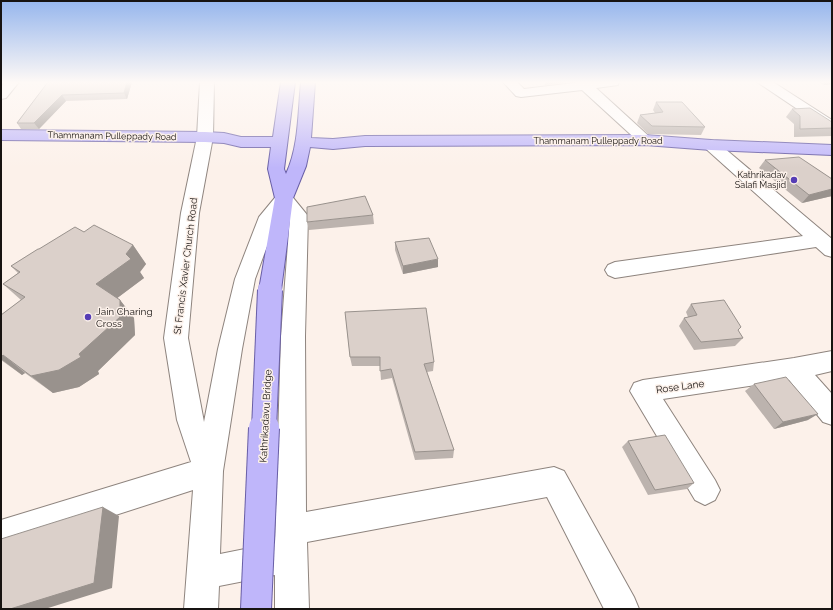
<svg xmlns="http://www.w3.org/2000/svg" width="833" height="610" font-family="Raleway,sans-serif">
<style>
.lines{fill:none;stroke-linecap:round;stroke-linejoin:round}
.minor-casing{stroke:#8e847e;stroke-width:2}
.major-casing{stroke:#685ea6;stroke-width:2}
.minor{fill:#fff;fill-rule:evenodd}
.major{fill:#bfb6fa;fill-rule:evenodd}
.major-bridge-far1-casing{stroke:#685ea6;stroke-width:26;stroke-linecap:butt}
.major-bridge-casing{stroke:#685ea6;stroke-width:32;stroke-linecap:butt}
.major-bridge-far1{stroke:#bfb6fa;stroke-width:24}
.major-bridge{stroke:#bfb6fa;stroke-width:30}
.wall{fill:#bcb3ae}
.shaded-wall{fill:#99928d}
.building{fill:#dbd0ca;stroke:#99928d}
.poi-dot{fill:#563db5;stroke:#fcf1ea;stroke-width:1.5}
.labels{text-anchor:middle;stroke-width:3;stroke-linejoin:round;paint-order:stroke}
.far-street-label{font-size:9px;fill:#171311;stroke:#fcf1ea}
.far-poi-label{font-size:9px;fill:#171311;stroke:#fcf1ea;text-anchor:end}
.street-label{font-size:10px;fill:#171311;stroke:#fcf1ea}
.poi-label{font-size:10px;fill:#171311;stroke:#fcf1ea;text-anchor:start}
</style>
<rect width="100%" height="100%" fill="#fcf1ea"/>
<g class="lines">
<g class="minor-casing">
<path id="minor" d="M5 82H19L6 98 1 99V87Z
M200 82H214L213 137 199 213 188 338 204 422 218 349 235 279 259 217 278 194 284 192 290 194 308 216 305 336 306 512 554 467 564 471 634 597 639 609H604L547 497 307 542 309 609H275V575L219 586 218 609H184L193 490 1 552V520L191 462 177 420 164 338 181 213 197 137ZM284 210 290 217 281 336 275 543 220 554 223 471 242 349 255 279 277 219Z
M503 82H517L524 89 582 82H619L618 85 596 88 653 140 650 143 645 145 640 143 582 90 521 97 516 96Z
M757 82H773L832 120V130L827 129Z
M711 140 717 142 832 239V257L825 255 816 247 615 278 608 275 605 270 608 265 615 262 803 236 705 148 703 145 705 142Z
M832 351V371L815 375 832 394V425L823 422 789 380 663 399 715 480 720 490 715 500 705 505 695 500 630 391 634 383 643 380 794 358Z"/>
</g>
<g class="major-casing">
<path id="major" d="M281 82H295L284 169 286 174C299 146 298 113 301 82H315L311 138 333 139 365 136 645 135 711 140 832 145V155L711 150 645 145 365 146 333 149 310 147 306 166 293 198 281 290 278 296 270 298 262 296 259 290 275 198 268 169 271 147H241L224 143 205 142 1 140V130L205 132 224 133 241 137H273Z"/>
</g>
<use href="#minor" class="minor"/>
<use href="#major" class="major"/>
<g class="major-bridge-far1-casing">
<path id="major-bridge-far1" d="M264 429 270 290"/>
</g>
<g class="major-bridge-casing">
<path id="major-bridge" d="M256 609 264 428"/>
</g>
<use href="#major-bridge-far1" class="major-bridge-far1"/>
<use href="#major-bridge" class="major-bridge"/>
</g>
<path class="wall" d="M48 82H132L127 99 66 101 39 129H21L17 123Z
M819 82H832V84L824 85Z
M656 102 705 127 701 135 648 134 637 123 640 115 655 113 653 110Z
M792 109 832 122V136L794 137V124L786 117Z
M765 160 832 179V196L802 203 759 168Z
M373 215 374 224 309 230 307 222Z
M84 232 133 245 146 264 140 272 144 278 117 298 120 300 134 318 135 335 98 371 99 374 79 387 53 393 25 373 22 375 1 360V315L21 300 3 284 18 273 11 266 39 249Z
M395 242 438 267 403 274 395 250Z
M691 304 738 330 743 338 735 346 694 350 679 326 684 318 688 317 686 312Z
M345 312 434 362 433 371 427 372 454 450 453 458 415 460 392 378 381 380 380 366H352L350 357Z
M754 384 808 420 774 429 745 391Z
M628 441 694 483 687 489 648 495 622 447Z"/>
<path class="shaded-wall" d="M127 82H132L127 99 124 93Z
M546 82H567L545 85Z
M825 82H832V84L824 85Z
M62 95 66 101 39 129 34 123Z
M832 189V196L802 203 809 195Z
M133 245 146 264 140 272 144 278 112 302 96 284 126 254Z
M438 259V267L403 274V266Z
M120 300 134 318 135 335 98 371 99 374 79 387 53 393 31 376Z
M3 355 25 373 22 375 1 359V357Z
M818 414 808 420 774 429 783 422Z
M103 507 119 516 112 588 45 609H10Z"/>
<path class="building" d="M48 82H127L124 93 62 95 34 123H17Z
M656 102H682L705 127 652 126 640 115 663 112Z
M810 108 832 122V128L800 129V116L792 109Z
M799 157 832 179V189L809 195 765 160Z
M365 196 373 215 307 222V207Z
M94 225 133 245 126 254 131 259 96 284 120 300V317L79 354 81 357 59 370 31 376 3 355 1 357V315L25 297 3 284 20 272 11 266 38 249H39L75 227 84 232Z
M429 238 438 259 403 266 395 242Z
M724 300 741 327 738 330 743 338 701 342 684 318 697 315 691 304Z
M426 308 434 362 424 364 454 450 415 452 391 369 380 371V357H350L345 312Z
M786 377 818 414 783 422 754 384Z
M665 435 694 483 655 490 628 441Z
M103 507 94 583 10 609H1V539Z"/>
<linearGradient id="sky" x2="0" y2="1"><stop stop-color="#96b6ed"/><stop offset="0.49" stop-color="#fef9f6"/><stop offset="1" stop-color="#fef9f6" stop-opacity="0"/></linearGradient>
<rect width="833" height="168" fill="url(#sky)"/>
<g class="poi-dot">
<circle cx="794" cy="180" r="4"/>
<circle cx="88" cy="317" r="4"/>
</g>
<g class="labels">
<g class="far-street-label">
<text transform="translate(112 136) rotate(1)" y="3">Thammanam Pulleppady Road</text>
<text x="598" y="144">Thammanam Pulleppady Road</text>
</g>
<g class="far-poi-label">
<text x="786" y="178">Kathrikadav<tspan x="786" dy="10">Salafi Masjid</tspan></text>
</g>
<g class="street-label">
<text transform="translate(185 266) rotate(-83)" y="4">St Francis Xavier Church Road</text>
<text transform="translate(680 386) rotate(-8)" y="4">Rose Lane</text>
<text transform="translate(265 416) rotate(-87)" y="4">Kathrikadavu Bridge</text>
</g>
<g class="poi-label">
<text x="96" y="315">Jain Charing<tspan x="96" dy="12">Cross</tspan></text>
</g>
</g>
<rect width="833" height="610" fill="none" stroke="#171311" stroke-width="4"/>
</svg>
